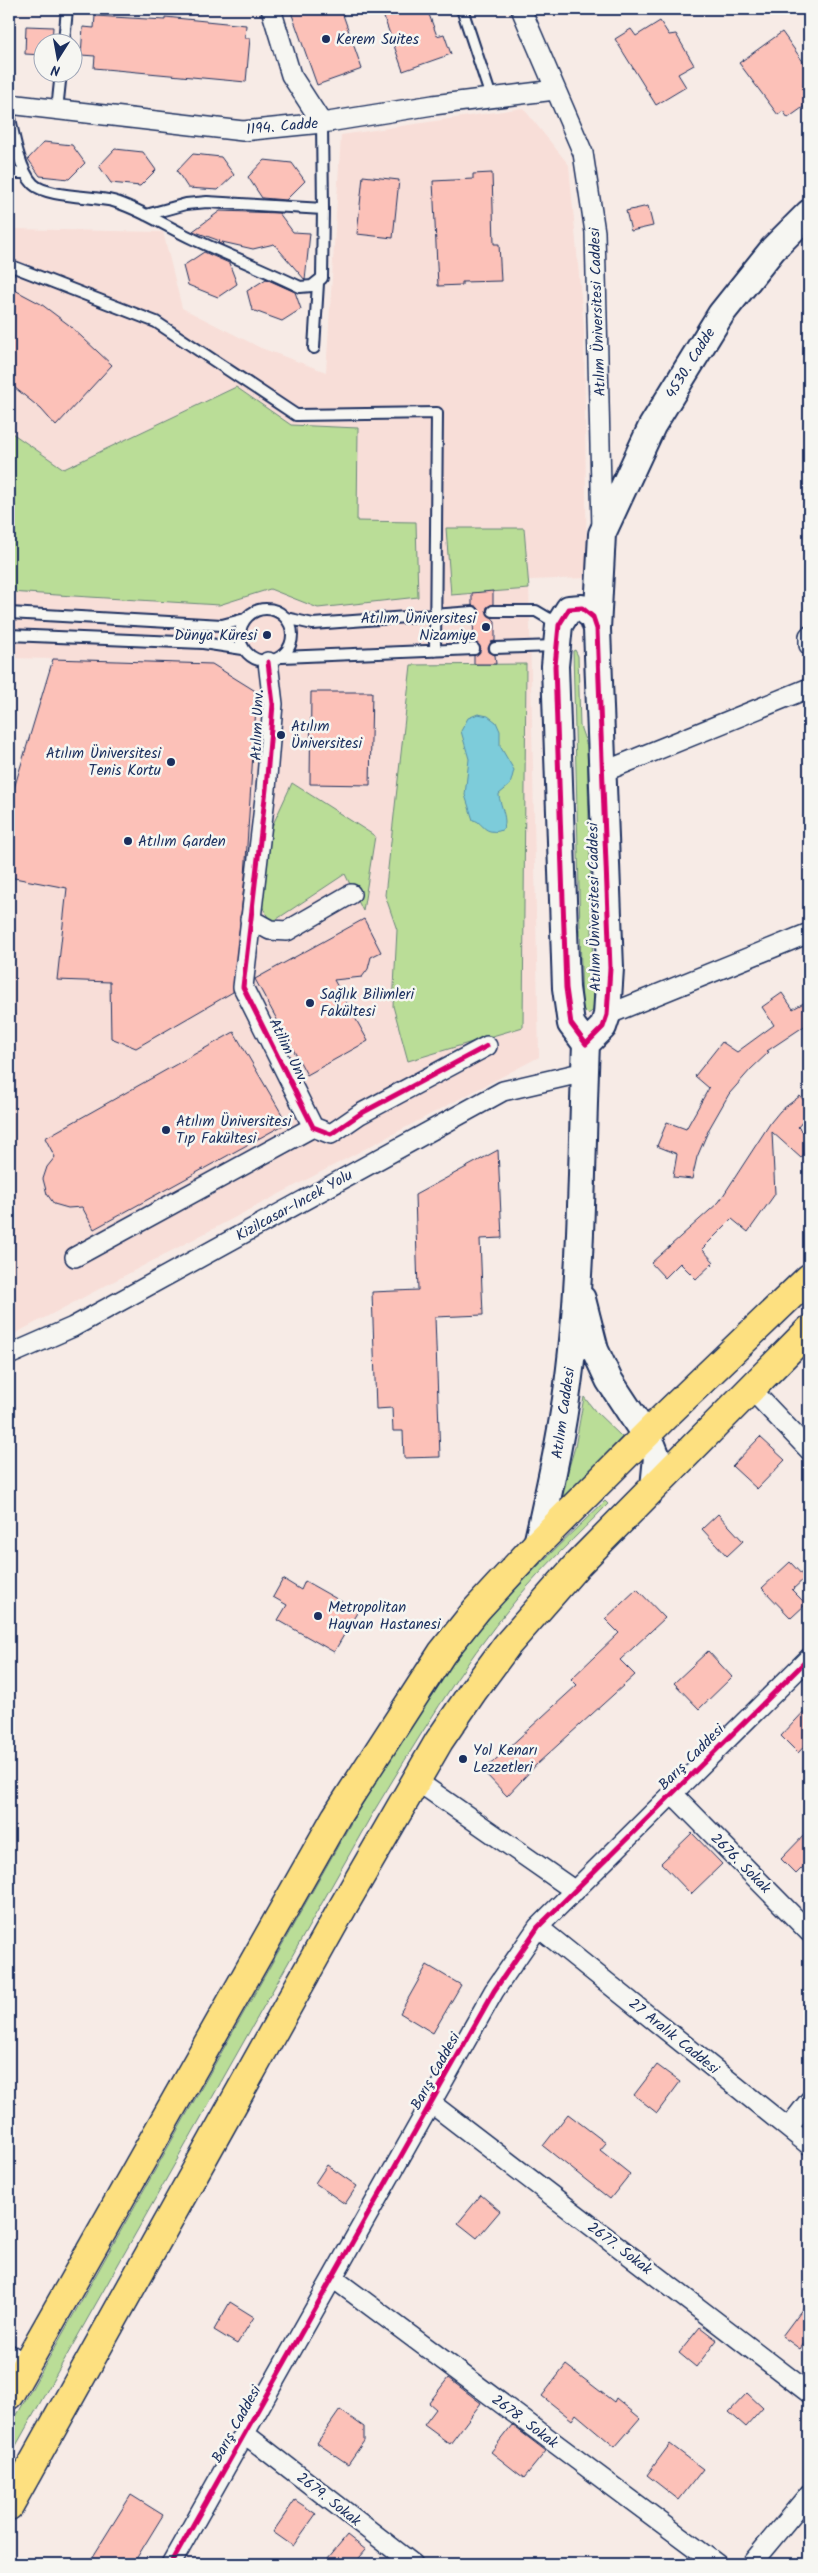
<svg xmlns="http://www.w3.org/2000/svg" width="818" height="2573" font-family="Kalam,sans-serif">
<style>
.built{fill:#f8ded8}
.green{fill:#badd97;stroke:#6a867a}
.water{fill:#7dccda;stroke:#568da8}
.building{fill:#fcc1b8;stroke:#1b2f5e}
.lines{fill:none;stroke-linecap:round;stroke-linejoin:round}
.lane-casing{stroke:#1b2f5e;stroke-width:14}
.street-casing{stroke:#1b2f5e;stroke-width:22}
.secondary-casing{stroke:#1b2f5e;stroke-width:30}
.primary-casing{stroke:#1b2f5e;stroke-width:31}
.lane{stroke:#f6f6f2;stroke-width:10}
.street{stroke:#f6f6f2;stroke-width:19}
.secondary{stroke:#f6f6f2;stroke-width:26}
.primary{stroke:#fde080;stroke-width:28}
.cycleway-casing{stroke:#f6f6f2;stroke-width:8}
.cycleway{stroke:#d6006c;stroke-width:5}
.poi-dot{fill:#1b2f5e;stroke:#f6f6f2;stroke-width:2}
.labels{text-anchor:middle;stroke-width:5;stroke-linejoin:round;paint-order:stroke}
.poi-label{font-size:15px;fill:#1b2f5e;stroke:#f6f6f2;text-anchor:start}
.street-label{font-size:15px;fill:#1b2f5e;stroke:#f6f6f2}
</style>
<rect width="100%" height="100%" fill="#f7ebe6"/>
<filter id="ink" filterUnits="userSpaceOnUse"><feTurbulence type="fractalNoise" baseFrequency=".02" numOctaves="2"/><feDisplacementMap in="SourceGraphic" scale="10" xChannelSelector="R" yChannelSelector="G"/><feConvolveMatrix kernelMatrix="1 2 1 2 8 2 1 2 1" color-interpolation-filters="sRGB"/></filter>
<g filter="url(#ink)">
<path class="built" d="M523 108 569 165 584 330 587 578 529 580 539 1057 12 1335 9 1315V805L53 659 9 658V229L163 232 182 308 261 348 326 372 341 135Z"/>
<path class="green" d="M236 387 291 425 358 428 357 521 416 522 418 597 318 608 270 589 219 605 9 592V431L64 469Z
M446 528H524L529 589 451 595Z
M575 650 578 656 580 726 587 746 594 1003V1010L588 1014 582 1008 573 651Z
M526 664 523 1027 408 1061 393 1006 397 930 385 895 411 665Z
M292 783 375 836 363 911 345 874 271 923 261 904 269 833Z
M584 1397 595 1411 622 1437 558 1504 575 1447Z
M605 1501 608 1504C577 1536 544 1566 516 1600 460 1667 416 1742 371 1816L9 2458V2429L352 1821C378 1779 402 1735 430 1695 478 1622 542 1561 605 1501Z"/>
<path class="water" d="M478 714 488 716 496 722 500 731V746L514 770 510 785 499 794C498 803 518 836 490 831 482 829 481 821 473 820L465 795 469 759 461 731 468 718Z"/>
<path class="building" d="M290 9H341L362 69 317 85Z
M381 9H427L437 36 444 34 451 54 403 71Z
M95 16 165 20V17L246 25 245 38H250L246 82 94 68 95 56 81 55 83 27 94 28Z
M660 21 669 35 676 34 694 65 678 74 686 87 656 105 615 39 631 29 636 36Z
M26 26 53 27 52 42H42V55L25 54Z
M782 32 809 70V103L788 118 783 111 778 115 739 63Z
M44 142 72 145 85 163 69 179 40 176 28 159Z
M115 149 143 152 156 170 140 186 111 183 99 166Z
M193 154 221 157 234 175 218 190 188 188 177 171Z
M264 160 292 163 305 181 286 200 262 198 248 177Z
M492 173 494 244H499L501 281 462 282V285L438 286 433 181 473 179V174Z
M363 176 399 180 393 238 357 234Z
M648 206 653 226 631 231 626 211Z
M220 211 279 213 293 232 310 233 305 280 274 244 253 249 222 242 223 245 218 243 220 241 193 231Z
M204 252 229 263 237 284 218 297 188 285 183 266Z
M266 279 295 292 301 309 282 321 252 310 247 291Z
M9 287 41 304 69 325 112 365 56 426 41 409 9 383Z
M493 591V604L487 607 486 611 495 621V641L491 642 488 648 489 652 495 655 496 664H474V656L481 649 479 645 474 642 473 619 477 617 480 612 478 608 472 605V593Z
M53 659 212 664 257 692 245 876 233 992 136 1048 111 1038 110 982 57 980 67 888 9 877V805Z
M311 692H372L370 785 310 784Z
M364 919 381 952 371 957 368 969 362 977 334 980 368 1041 307 1075 255 979Z
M782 993 793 1009 809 1000V1023L767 1051 769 1052 751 1069 729 1094 709 1129 697 1157 692 1179 673 1177 677 1154 657 1146 667 1122 686 1129 709 1088 695 1076 722 1042 737 1052 774 1025 762 1007Z
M234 1032 287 1123 94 1229 82 1207 68 1208 54 1204 47 1194 43 1179 47 1167 55 1157 45 1138Z
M800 1096 809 1106V1114L798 1127 809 1137V1147L801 1158 772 1132 775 1194 748 1232 732 1219 702 1249 714 1262 696 1279 680 1263 665 1278 651 1263 719 1202 771 1122 780 1111Z
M498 1150 502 1238 480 1239 483 1315 435 1317 440 1457 404 1458 403 1431H393L392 1408 376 1409 372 1292 418 1290 415 1195Z
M760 1437 785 1460 757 1489 732 1466Z
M718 1514 743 1541 727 1556 702 1529Z
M790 1562 805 1578 792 1590 806 1604 791 1618 762 1588Z
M283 1579 301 1590 305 1581 358 1611 334 1652 278 1620 287 1605 273 1597Z
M637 1589 665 1618 620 1660 635 1675 537 1764 507 1796 483 1771 577 1685 571 1679 619 1633 605 1619Z
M708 1651 732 1677 699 1709 674 1683Z
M809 1706V1741L798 1753 781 1736Z
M809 1830V1861L796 1874 781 1859Z
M692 1833 722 1864 691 1894 661 1863Z
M427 1965 461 1985 433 2033 400 2013Z
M657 2065 680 2082 657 2113 634 2095Z
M568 2114 606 2143 600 2150 630 2174 610 2199 543 2146Z
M327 2165 357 2186 345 2204 315 2183Z
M481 2195 500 2211 477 2238 458 2223Z
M809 2300V2336L800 2349 782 2336Z
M230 2302 254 2317 237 2344 214 2330Z
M700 2327 717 2340 696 2367 679 2353Z
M566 2365 614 2402 616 2398 640 2418 615 2447 576 2414 572 2420 542 2396Z
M448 2378 481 2403 450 2444 424 2425 436 2409 429 2403Z
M747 2393 763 2408 746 2427 729 2412Z
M340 2410 364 2427V2441L348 2464 317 2443Z
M512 2425 546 2451 524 2478 491 2452Z
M670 2444 703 2469 679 2500 647 2475Z
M131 2495 163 2515 133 2564H88Z
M295 2500 316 2514 293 2546 273 2532Z
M347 2535 366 2550 354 2564H323Z"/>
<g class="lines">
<g class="lane-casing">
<path id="lane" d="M462 9 491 97
M64 42 67 9
M57 110 61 72
M9 113C13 132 19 170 33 184 46 197 93 196 113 201 140 209 164 225 189 237 225 254 263 269 300 287L312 286 322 278 323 209 207 202 186 204 146 215
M322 123 323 209
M9 173H25
M9 265 156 322 296 415 437 413 435 651
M314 348 318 283
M240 635a26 26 0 1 1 52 0a26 26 0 1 1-52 0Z
M493 611H536L558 624
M9 613 222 625 245 619
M286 618 313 624 473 612
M9 635 203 643 243 649
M495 648 555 646
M282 657 474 649"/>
</g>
<g class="street-casing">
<path id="street" d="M271 9 291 75 322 123
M521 9 583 153 595 232 602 529
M9 104 243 131 322 123 433 105 555 90
M809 636V645
M268 662 273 704 266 789 243 987 313 1127 331 1134 360 1114 487 1046
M603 772 809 688
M250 919 270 930 287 931 351 894
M607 1015 809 933
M75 1257 313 1127
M9 1355 73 1327 503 1091 585 1072
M751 1389 809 1450
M417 1781 575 1891
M673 1794 809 1932
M538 1927 809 2145
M431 2103 809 2393
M788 2128 809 2101
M333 2278 717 2564
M9 2354 26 2365
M245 2434 413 2564
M171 2564 494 1991 538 1927 809 1658
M751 2564 809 2494"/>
</g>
<g class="secondary-casing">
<path id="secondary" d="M582 608 593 617 597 629 610 968 607 1015 603 1027 586 1044 571 1024 566 988 555 666 559 625 569 609Z
M597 629 602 534 652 426 721 314 773 249 809 213
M582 1299 595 1350 609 1380 653 1447 657 1457 654 1487
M537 1544C548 1496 559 1448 566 1399 583 1282 581 1162 586 1044"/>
</g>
<g class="primary-casing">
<path id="primary" d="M9 2395 336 1817 442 1653 477 1609 537 1544 664 1417 809 1278
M9 2506 344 1905 439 1741 473 1691 507 1645 578 1564 809 1330"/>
</g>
<use href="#lane" class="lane"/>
<use href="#street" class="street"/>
<use href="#secondary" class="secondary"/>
<use href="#primary" class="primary"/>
<g class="cycleway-casing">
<path id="cycleway" d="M582 608 593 617 597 629 610 968 607 1015 603 1027 586 1044 571 1024 566 988 555 666 559 625 569 609Z
M268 662 273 704 266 789 243 987 313 1127 331 1134 360 1114 487 1046
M171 2564 494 1991 538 1927 809 1658"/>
</g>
<use href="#cycleway" class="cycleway"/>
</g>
</g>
<g class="poi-dot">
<circle cx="326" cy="39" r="5"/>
<circle cx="486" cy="627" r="5"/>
<circle cx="267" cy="635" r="5"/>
<circle cx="281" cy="735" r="5"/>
<circle cx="171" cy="762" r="5"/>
<circle cx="128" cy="841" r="5"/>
<circle cx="310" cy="1003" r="5"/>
<circle cx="166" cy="1130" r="5"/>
<circle cx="318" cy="1616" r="5"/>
<circle cx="463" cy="1759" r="5"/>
</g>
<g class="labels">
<g class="poi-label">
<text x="336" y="44">Kerem Suites</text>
<text x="476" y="623" text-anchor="end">Atılım Üniversitesi<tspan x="476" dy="17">Nizamiye</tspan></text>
<text x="257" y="640" text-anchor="end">Dünya Küresi</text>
<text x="291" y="731">Atılım<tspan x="291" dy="17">Üniversitesi</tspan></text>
<text x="161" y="758" text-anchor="end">Atılım Üniversitesi<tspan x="161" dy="17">Tenis Kortu</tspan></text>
<text x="138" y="846">Atılım Garden</text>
<text x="320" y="999">Sağlık Bilimleri<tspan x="320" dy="17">Fakültesi</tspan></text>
<text x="176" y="1126">Atılım Üniversitesi<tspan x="176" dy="17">Tıp Fakültesi</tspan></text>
<text x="328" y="1612">Metropolitan<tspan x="328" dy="17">Hayvan Hastanesi</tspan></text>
<text x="473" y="1755">Yol Kenarı<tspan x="473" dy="17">Lezzetleri</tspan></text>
</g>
<g class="street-label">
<text transform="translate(282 126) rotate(-5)" y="5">1194. Cadde</text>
<text transform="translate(597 312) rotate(-92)" y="5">Atılım Üniversitesi Caddesi</text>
<text transform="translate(690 363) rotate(-58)" y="5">4530. Cadde</text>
<text transform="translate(257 725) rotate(-88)" y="5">Atılım Unv.</text>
<text transform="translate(594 907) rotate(-91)" y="5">Atılım Üniversitesi Caddesi</text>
<text transform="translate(289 1051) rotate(64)" y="5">Atilim Unv.</text>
<text transform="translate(294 1205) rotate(-29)" y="5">Kizilcasar-Incek Yolu</text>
<text transform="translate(563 1413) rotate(-82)" y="5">Atılım Caddesi</text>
<text transform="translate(691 1757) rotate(-45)" y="5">Barış Caddesi</text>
<text transform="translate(741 1863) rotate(45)" y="5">2676. Sokak</text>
<text transform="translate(674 2036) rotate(39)" y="5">27 Aralık Caddesi</text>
<text transform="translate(435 2071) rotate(-61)" y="5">Barış Caddesi</text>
<text transform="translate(620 2248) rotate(37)" y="5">2677. Sokak</text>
<text transform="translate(525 2421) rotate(37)" y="5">2678. Sokak</text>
<text transform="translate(236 2424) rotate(-61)" y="5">Barış Caddesi</text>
<text transform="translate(329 2499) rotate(38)" y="5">2679. Sokak</text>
</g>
</g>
<rect width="818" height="2573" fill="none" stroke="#f6f6f2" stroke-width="30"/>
<rect x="15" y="15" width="788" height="2543" fill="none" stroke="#1b2f5e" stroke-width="2" filter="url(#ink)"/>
<g transform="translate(58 58) rotate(191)"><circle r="24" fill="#f6f6f2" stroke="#9ea6b7"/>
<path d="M0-4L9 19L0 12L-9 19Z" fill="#1b2f5e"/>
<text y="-8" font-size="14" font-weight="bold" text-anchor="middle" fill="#1b2f5e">N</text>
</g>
</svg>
